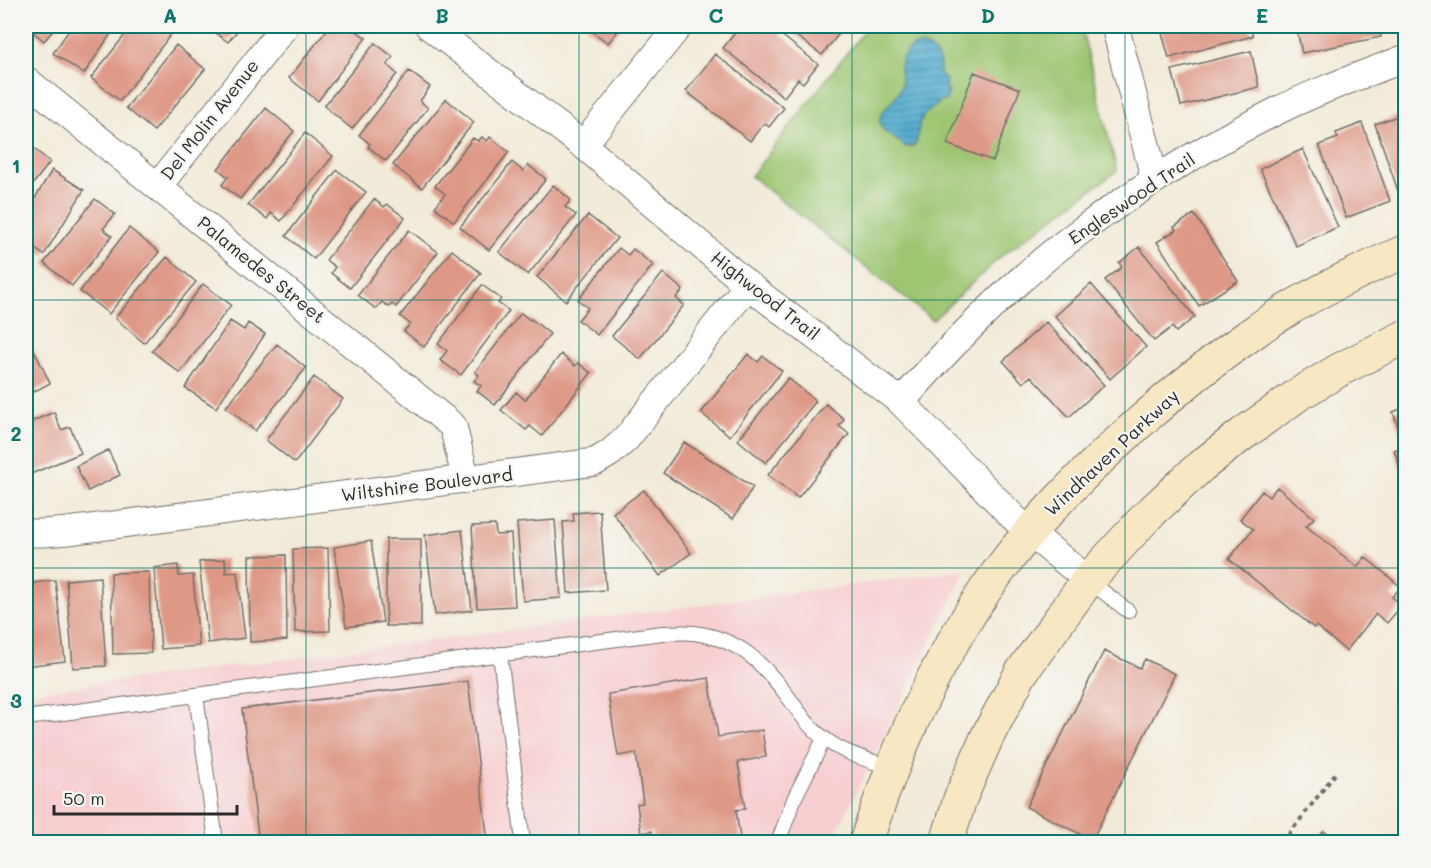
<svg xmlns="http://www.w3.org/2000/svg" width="1431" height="868" font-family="Mali,sans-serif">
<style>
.built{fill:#f7cfd1}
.green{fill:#9dc672;stroke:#64784e;stroke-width:1.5}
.water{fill:url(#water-rules);stroke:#3e6a7c;stroke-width:1.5}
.building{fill:#de9886}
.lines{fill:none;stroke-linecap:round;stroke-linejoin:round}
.service-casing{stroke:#716e68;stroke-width:16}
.minor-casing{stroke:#716e68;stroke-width:29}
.secondary-casing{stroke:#716e68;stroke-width:35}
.path{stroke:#716e68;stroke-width:4;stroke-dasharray:4.5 4.5;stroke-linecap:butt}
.service{stroke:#fff;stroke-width:14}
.minor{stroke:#fff;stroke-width:27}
.secondary{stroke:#f8e7c3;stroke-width:33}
.grid{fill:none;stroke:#0f766e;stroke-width:1.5;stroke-opacity:0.55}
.labels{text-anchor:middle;stroke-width:4.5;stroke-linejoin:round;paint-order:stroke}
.street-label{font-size:18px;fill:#2b2b2b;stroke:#f6f6f2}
.neatline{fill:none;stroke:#0f766e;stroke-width:2}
.grid-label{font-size:20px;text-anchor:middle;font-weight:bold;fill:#0f766e}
</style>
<defs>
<pattern id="water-rules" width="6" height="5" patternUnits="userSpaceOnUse" patternTransform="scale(1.5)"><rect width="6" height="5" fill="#51aace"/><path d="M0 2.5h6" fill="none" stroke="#438ba7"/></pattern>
</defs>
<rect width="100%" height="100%" fill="#f6f6f2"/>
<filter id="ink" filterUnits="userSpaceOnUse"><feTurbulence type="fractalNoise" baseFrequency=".0167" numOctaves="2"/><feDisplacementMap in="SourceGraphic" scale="12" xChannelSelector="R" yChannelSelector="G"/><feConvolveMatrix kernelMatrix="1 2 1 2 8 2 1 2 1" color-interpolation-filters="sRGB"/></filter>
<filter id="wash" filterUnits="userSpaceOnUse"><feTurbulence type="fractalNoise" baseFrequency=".008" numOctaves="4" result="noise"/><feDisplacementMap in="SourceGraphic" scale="24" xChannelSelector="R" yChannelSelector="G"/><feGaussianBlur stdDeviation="1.35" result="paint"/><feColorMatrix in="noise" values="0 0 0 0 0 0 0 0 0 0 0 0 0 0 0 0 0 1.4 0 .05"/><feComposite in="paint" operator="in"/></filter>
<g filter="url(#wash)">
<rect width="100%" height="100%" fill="#f2ebd9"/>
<path class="built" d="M966 570 832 842H26V693Z"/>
<path class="green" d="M868 26H1081L1117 171 1000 257 933 320 751 176Z"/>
<path class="water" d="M919 45C933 47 943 59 939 73L946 80 945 90 949 91 946 101 941 100C936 108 927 110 922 118 917 126 919 135 916 143 913 146 912 147 908 147 902 146 904 145 900 142 891 135 879 133 880 118 881 110 898 98 901 87 903 81 900 75 900 68 900 57 908 47 919 45Z"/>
<g id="blocks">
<path class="building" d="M26 26H57L44 41Z
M72 26H116L84 74 53 53Z
M132 26H170L175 29 120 101 91 78Z
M206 26H241L228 42Z
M330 26H350L366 38 318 101 289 78Z
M585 26H622L608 43Z
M736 26H770L818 64 803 83 798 79 784 97 723 48 735 33 732 30Z
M783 26H845L822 55Z
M1160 26H1250L1253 36 1169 58Z
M1296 26H1379L1381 37 1302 53Z
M375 43 393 57 387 65 397 74 352 129 324 106Z
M176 45 205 69 154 131 126 108Z
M1251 51 1259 87 1181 106 1172 70Z
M715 54 784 108 769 127 764 123 750 141 686 91Z
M409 71 430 87 420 101 428 108 386 161 368 147 370 144 359 135Z
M974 72 1020 89 993 161 947 144Z
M446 99 474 122 422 188 393 165Z
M266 108 294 131 240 199 222 185 228 177 218 169Z
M1406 113V195L1400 197 1375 124Z
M1362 123 1390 201 1346 218 1319 145 1338 138 1336 133Z
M305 133 333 156 281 221 271 213 267 219 248 205Z
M482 137 487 141 490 137 509 152 454 222 435 207 445 194 435 186 473 138 478 141Z
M26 142 50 162 26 193Z
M1303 149 1338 227 1296 246 1260 169Z
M512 162 523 171 528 165 546 179 489 250 460 227Z
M52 170 84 190 44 255 26 243V213Z
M337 170 366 192 314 259 286 236Z
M553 185 571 200 565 207 576 215 528 275 499 252Z
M95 199 115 214 103 229 112 236 72 286 44 263Z
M374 199 384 207 387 204 405 218 350 288 331 273 335 267 326 260Z
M1194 214 1238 281 1199 306 1157 242 1176 230 1174 227Z
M588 215 617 238 566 301 537 277Z
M129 228 159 252 109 314 80 291Z
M409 230 438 252 396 307 392 304 389 307 382 302 376 309 358 295Z
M1139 247 1195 317 1176 332 1172 327 1154 341 1105 280 1122 267 1119 263Z
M619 248 628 255 633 249 653 265 597 335 578 320 588 308 578 300Z
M452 250 481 273 424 347 404 331 410 324 400 316Z
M167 257 196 282 144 343 115 318Z
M663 273 683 290 676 298 684 305 640 359 612 336Z
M203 284 231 305 180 373 152 351Z
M1091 284 1146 347 1110 379 1055 316Z
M482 285 501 299 498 303 509 311 461 375 440 360 447 351 438 344Z
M521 313 530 320 531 319 550 334 495 405 477 391 481 386 474 381 479 375 475 372Z
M230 321 244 330 248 323 265 334 216 408 185 388Z
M1046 322 1104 385 1069 417 1031 376 1023 383 1003 361Z
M277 344 306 368 255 431 226 407Z
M34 350 50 383 26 396V354Z
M561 354 575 366 578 363 591 373 542 436 530 426 526 430 501 410 516 392 525 400Z
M748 354 758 362 763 356 782 371 730 436 701 413Z
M314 377 343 399 295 463 266 440Z
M788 378 816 401 766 463 738 440Z
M826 404 844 419 839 426 849 434 798 498 768 475Z
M1406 407V445H1405L1393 412Z
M54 412 61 430 70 427 81 453 26 476V424Z
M684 442 753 487 733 519 663 473Z
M1406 446V481H1405L1394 450Z
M108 450 120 475 88 491 76 466Z
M1277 487 1314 518 1306 526 1357 567 1365 557 1401 587 1392 597 1402 605 1387 623 1376 614 1346 651 1316 626 1314 628 1229 559 1253 529 1240 519 1262 491 1269 497Z
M644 490 691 553 660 576 613 513Z
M600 511 606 590 568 593 563 522 574 521 573 513Z
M555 520 561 598 523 601 517 523Z
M495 525 496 535 511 534 515 606 477 608 472 526Z
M462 530 472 610 435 615 425 535Z
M386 539H421V626H386Z
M371 541 383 622 346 627 334 547Z
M328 548 330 631 295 632 293 549Z
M286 555 287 640 250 642 249 556Z
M225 559 226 573 237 572 245 638 208 643 199 562Z
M178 565 179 576 193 575 199 646 161 649 154 568Z
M149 572 151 653 113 654 111 573Z
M100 577 106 666 73 668 66 580Z
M55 580 65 661 26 666V584Z
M1104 651 1140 668 1145 659 1175 674 1092 840 1026 807Z
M709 678 718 737 762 730 766 757 738 762 745 809 736 810 740 838 709 842H654L652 831 641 833 637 804 643 803 636 753 618 756 608 694Z
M468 681 488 842H259L242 709Z
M1324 831 1340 842H1315Z"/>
</g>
</g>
<g filter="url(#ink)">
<use href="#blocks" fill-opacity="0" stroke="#716e68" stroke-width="1.5"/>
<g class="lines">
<g class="service-casing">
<path id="service" d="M1088 580 1128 611
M500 654 523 842
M196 695 662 633C672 633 684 632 694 633 740 639 763 663 789 698 799 712 810 729 825 739 844 754 869 760 892 768
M26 718 196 695 216 842
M778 842 795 797 824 739"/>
</g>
<g class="minor-casing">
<path id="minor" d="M429 26 583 145 748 285 901 402 1013 517 1029 532 1088 580
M1115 26 1155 180
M26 80 453 426 466 480
M583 145 679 26
M158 186 285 26
M901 402C944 353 989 306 1039 264 1051 253 1065 243 1078 233 1137 189 1201 149 1267 116 1311 93 1359 76 1406 58
M26 533H44L68 531 595 462 610 453 626 439 748 285"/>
</g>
<g class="secondary-casing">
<path id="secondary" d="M866 842C895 752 933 667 986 589 1030 525 1082 474 1140 422 1175 391 1211 362 1250 335 1261 327 1272 319 1284 312 1323 288 1364 269 1406 251
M947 842 960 799 988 735 1021 673 1088 580 1147 516 1201 466 1244 433 1299 394 1341 369 1406 336"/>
</g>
<path class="path" d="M1283 842 1335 774"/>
<use href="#service" class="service"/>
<use href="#minor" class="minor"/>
<use href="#secondary" class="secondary"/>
</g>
</g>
<path class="grid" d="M306 26V842M579 26V842M852 26V842M1125 26V842M26 300H1406M26 568H1406"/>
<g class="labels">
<g class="street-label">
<text transform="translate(210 120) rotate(-52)" y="6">Del Molin Avenue</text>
<text transform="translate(1132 199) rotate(-34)" y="6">Engleswood Trail</text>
<text transform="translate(261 270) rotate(39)" y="6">Palamedes Street</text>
<text transform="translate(765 296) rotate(38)" y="6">Highwood Trail</text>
<text transform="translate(1112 453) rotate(-43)" y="6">Windhaven Parkway</text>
<text transform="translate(427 485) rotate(-7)" y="6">Wiltshire Boulevard</text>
</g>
</g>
<rect width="1431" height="868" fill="none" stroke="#f6f6f2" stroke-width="66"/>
<path d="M54 805v9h183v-9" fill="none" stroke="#2b2b2b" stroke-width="3"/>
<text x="63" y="805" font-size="18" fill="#2b2b2b" stroke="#f6f6f2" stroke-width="4.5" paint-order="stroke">50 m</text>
<rect x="33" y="33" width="1365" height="802" class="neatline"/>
<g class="grid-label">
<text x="170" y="23">A</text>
<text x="442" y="23">B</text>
<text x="716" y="23">C</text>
<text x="988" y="23">D</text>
<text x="1262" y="23">E</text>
<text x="16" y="173">1</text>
<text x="16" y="441">2</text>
<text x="16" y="708">3</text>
</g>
</svg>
